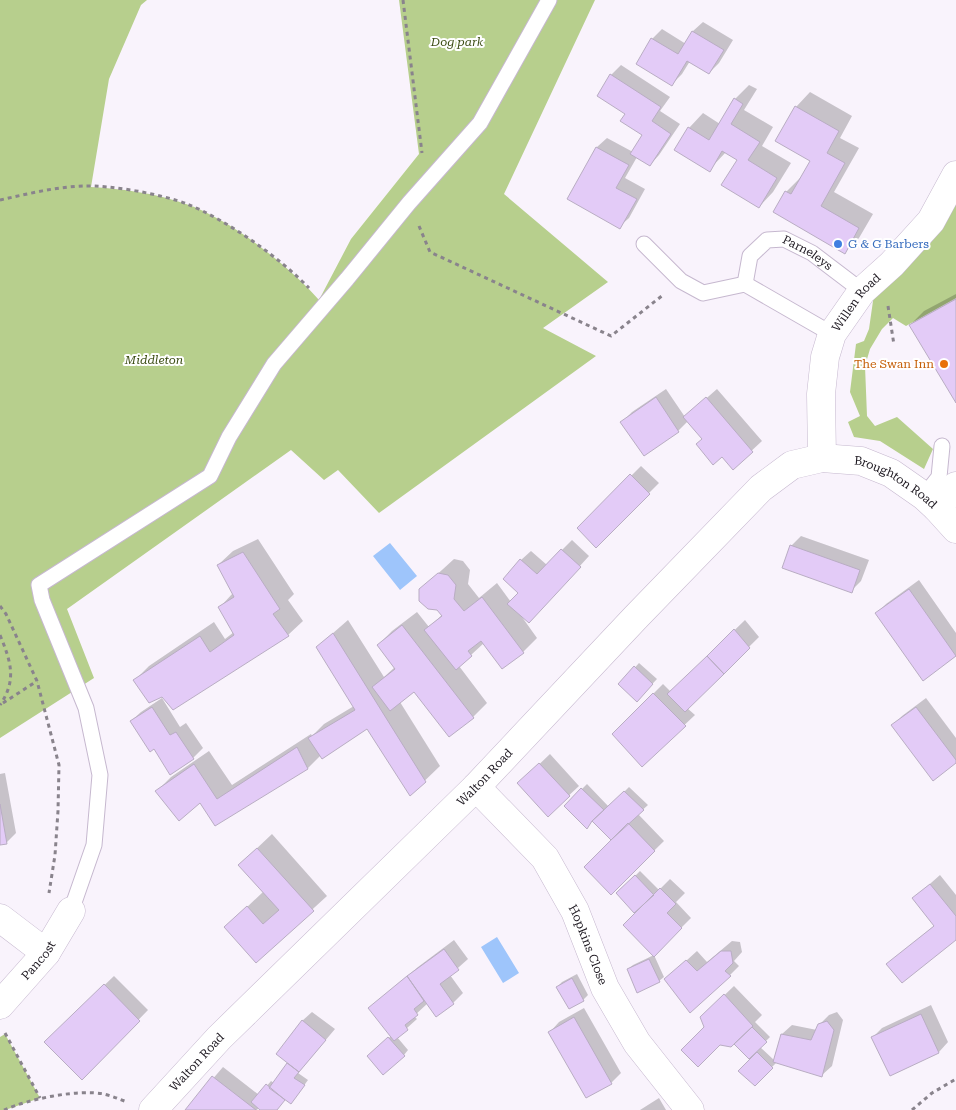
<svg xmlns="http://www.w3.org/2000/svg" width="956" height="1110" font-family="'Roboto Serif',serif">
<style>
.green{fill:#b7cf8d}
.water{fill:#9ec5fb}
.shadow{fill:#0003}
.building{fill:#e3cbf7;stroke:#b9adc3}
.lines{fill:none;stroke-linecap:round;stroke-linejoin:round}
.service-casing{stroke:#c6b8cf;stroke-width:17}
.minor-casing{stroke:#c6b8cf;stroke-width:29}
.tertiary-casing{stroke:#c6b8cf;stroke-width:29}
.path{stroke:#89838c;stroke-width:3;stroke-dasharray:4 4;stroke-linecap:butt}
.service{stroke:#fff;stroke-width:15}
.minor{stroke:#fff;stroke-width:28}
.tertiary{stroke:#fff;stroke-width:28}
.shop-dot{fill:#3f7fe0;stroke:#fff;stroke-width:2}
.food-dot{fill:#e8710a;stroke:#fff;stroke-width:2}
.labels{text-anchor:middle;stroke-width:4;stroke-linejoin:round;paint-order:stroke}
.park-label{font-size:12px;font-style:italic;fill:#3b4c13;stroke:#fff}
.shop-label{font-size:12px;fill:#366cbe;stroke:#fff;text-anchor:start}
.street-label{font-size:12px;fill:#1d1820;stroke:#fff}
.food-label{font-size:12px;fill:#c56008;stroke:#fff;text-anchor:end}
</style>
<rect width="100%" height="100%" fill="#f9f3fc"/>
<path class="green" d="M0 0H147L141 5 109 79 91 187C123 189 155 193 186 204 230 219 288 265 319 300L351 239 419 154 399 0H595L504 194 608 282 543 328 596 356 379 513 338 470 324 480 291 450 67 609 94 678 0 738Z
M956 190V298L906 326 893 318 882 329 870 349 865 366 867 416 875 426 897 417 933 449 924 469 880 441 854 437 848 422 860 416 850 392 856 344 864 341 869 329 874 294Z
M5 1034 40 1098 5 1110H0V1037Z"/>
<path class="water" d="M390 543 417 576 400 590 373 556Z
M497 937 519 973 503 983 481 947Z"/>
<path class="shadow" d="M703 22 733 40 719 63 709 73 690 61 682 74 672 84 638 63 652 39 662 29 686 44 693 31Z
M621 65 670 97 660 111 680 124 659 155 650 165 637 157 625 178 645 189 629 218 619 227 569 199 597 147 607 138 633 152 644 135 626 114 611 75Z
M749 85 757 89 744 110 773 127 762 146 791 163 773 192 759 207 738 159 726 152 709 170 689 128 703 113 720 124 735 99Z
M810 92 852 116 840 138 859 148 834 192 873 214 859 238 845 252 786 192 800 178H801L811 161 796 107Z
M956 294V401L910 325 924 311Z
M666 389 685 417 717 389 762 441 733 468 688 421 678 431 644 454 622 422 632 412Z
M641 466 659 483 596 546 579 528Z
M801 536 869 560 861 581 851 591 791 546Z
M258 539 294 594 288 600 303 621 288 635 161 693 135 680 149 666 214 622 225 639 234 632 220 607 233 593 218 565 233 551Z
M572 540 589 556 538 612 522 617 537 638 523 652 484 643 459 666 487 703 473 717 415 691 400 702 440 766 411 794 368 727 321 755 308 768 215 824 200 802 157 791 171 777 209 751 232 785 311 734 312 736 324 724 354 706 317 647 348 620 384 677 395 667 378 645 392 631 417 612 429 627 443 614 420 590 454 559 463 561 470 570 468 584 479 598 497 583 511 602 520 592 521 560 531 551 547 565Z
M919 580 956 633V656L923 679 877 613 886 604Z
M745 620 759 637 687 708 695 715 642 765 613 734 663 684 671 692Z
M639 663 657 679 637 700 620 684Z
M162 698 180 727 186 723 203 748 193 758 155 748 131 721 141 712Z
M926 698 956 738V762L893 726 902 716Z
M550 754 579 786 548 815 529 774Z
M5 773 16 833 6 843 0 844V774Z
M587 784 609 807 629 787 648 805 638 814 664 841 611 893 613 840 593 820 587 828 565 806Z
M272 834 327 896 256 961 226 927 263 892 239 865Z
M640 871 659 890 670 879 685 893 676 902 691 918 654 955 647 902 618 893Z
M940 875 956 895V938L888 964 935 925 914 898Z
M454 940 468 959 450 975 463 993 453 1003H428L414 1016 417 1019 397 1037 408 1050 404 1055 373 1052 391 1036 370 1008 418 967Z
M732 941 740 942 742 952 734 961 739 966 730 975 676 970 697 951 707 962Z
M654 955 664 977 659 981 628 969 633 965Z
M577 974 588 995 583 1000 569 1007 557 987 562 982Z
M114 976 148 1010 82 1078 45 1042Z
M734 986 762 1015 755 1022 770 1037 760 1047 775 1061 782 1034 792 1025 817 1030 819 1025 829 1015 837 1012 843 1020 832 1066 822 1075 777 1062 755 1084 751 1059 736 1044 705 1028 711 1008Z
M931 1005 948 1042 939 1052 890 1075 873 1037 882 1028Z
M584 1008 621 1073 611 1083 550 1032 559 1022Z
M312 1012 335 1029 298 1073 308 1080 295 1098H286L276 1110H262L259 1107 257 1110H186L223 1067 259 1095 271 1081 274 1083 289 1062 302 1021Z
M659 1098 666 1110H640Z"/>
<path class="building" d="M692 31 724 50 709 74 687 61 672 86 636 64 651 38 678 54Z
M610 74 661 107 652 121 671 134 650 166 630 154 642 135 620 121 625 114 597 96Z
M734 98 743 104 731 124 760 142 748 160 777 178 759 208 721 185 737 160 722 151 710 172 674 150 688 127 709 140Z
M795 106 839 131 827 153 845 163 821 206 859 228 845 254 773 212 785 191 791 194 810 161 775 141Z
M596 147 629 165 616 188 637 199 620 229 567 199Z
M956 299V403L909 325Z
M656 397 679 432 644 456 620 422Z
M706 397 753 452 733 470 722 457 713 465 696 444 702 439 683 417Z
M630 474 650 494 596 548 577 528Z
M790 545 860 570 852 593 782 568Z
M561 549 581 567 529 623 507 604 518 593 503 579 520 559 537 574Z
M243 552 280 609 273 614 289 636 173 710 162 697 149 703 133 680 200 636 210 652 234 635 218 607 234 597 217 565Z
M438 573 448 575 456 585 454 599 464 611 482 597 524 653 502 669 481 641 468 651 472 656 456 670 424 630 442 616 437 610 428 609 419 601V589Z
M909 589 956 656 923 681 875 613Z
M402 625 474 718 449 737 414 692 390 711 372 687 395 669 377 645Z
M734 629 750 648 724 674 707 656Z
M333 633 426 782 410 796 367 729 322 759 308 738 355 710 316 647Z
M707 656 724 674 685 712 667 694Z
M634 666 653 684 637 702 618 684Z
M653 693 686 726 642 767 612 734Z
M152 707 170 735 176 732 194 759 170 775 154 749 150 752 130 721Z
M916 707 956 760V763L933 781 891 725Z
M297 747 308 769 215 826 200 803 179 821 155 791 194 764 217 799Z
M539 763 570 796 548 817 517 783Z
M581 788 604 810 592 821 587 829 564 806Z
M624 791 644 810 611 840 592 821Z
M0 804 7 844 0 845Z
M628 823 655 851 611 895 584 867Z
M257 848 314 911 256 963 224 927 247 906 263 924 279 910 238 865Z
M635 875 654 895 634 913 616 893Z
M930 884 956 916V940L902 983 886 964 934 926 912 898Z
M660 888 676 904 667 913 682 928 654 957 623 925Z
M444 949 459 970 440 984 454 1004 436 1017 407 976Z
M721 951H731L733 963 725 971 731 976 690 1013 664 979 686 960 697 971Z
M649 959 660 982 637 993 627 969Z
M407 976 424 1001 414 1009 418 1015 405 1025 408 1030 394 1041 368 1008Z
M572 978 584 1001 569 1009 556 987Z
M104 984 140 1021 82 1080 44 1042Z
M724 994 753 1026 731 1047 720 1045 698 1067 681 1050 704 1027 700 1017Z
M921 1014 939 1053 890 1076 871 1037Z
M574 1017 612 1084 586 1098 548 1032Z
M302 1020 326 1040 299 1072 276 1054Z
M827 1021 834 1030 822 1077 773 1062 781 1034 811 1040 818 1024Z
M752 1027 767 1042 749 1059 734 1044Z
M388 1037 405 1056 383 1075 367 1056Z
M757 1052 773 1068 755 1086 738 1071Z
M287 1063 299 1072 294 1078 305 1085 291 1104 269 1088Z
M212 1076 256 1110H185Z
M266 1084 285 1100 277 1110H260L251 1102Z"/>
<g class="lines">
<g class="service-casing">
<g id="service">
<path d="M644 244 681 281 703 293 745 284 832 334"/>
<path id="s1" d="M745 284 750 256 767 240 784 239 812 253 862 291"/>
<path d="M924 496 939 477 942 446"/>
<path d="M71 911 94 845 100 775 86 708 42 600 39 585 210 476 229 437 274 364 347 279 409 203 480 123 549 0"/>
</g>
</g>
<g class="minor-casing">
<g id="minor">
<path id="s2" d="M822 458 821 394 825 357 832 334 862 291 892 264 931 221 956 175"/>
<path d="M937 508 956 486"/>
<path id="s3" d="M476 787 545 858 575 911 605 988 637 1043 690 1110"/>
<path d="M0 918 46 953"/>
<path id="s4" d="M0 1005 46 953 71 911"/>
</g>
</g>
<g class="tertiary-casing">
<g id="tertiary">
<path id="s5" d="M153 1110 219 1038 476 787 636 617 761 488 792 465 822 458 861 461 891 473 924 496 937 508 956 529"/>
</g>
</g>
<path class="path" d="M403 0 422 153
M0 200C27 194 55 187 83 186 111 185 161 194 187 204 227 220 280 258 309 288
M419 226 430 252 611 336 663 295
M888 306 894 345
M0 606 6 614 37 681 59 765 58 811 55 855 49 893
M0 635C11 662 17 680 0 705
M3 703 37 681
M5 1033 40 1098
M4 1110C29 1099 77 1089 104 1094 112 1096 119 1099 127 1102
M912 1110 932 1093 956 1079"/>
<use href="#service" class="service"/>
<use href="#minor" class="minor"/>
<use href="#tertiary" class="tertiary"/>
</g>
<circle class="shop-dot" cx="838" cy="244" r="5"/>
<circle class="food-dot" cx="944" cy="364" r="5"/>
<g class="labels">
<g class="park-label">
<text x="457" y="46">Dog park</text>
<text x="154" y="364">Middleton</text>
</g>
<g class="shop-label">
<text x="848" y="248">G &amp; G Barbers</text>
</g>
<g class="street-label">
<text dy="4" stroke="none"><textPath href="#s1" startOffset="96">Parneleys</textPath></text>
<text dy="4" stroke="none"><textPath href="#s2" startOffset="165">Willen Road</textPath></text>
<text dy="4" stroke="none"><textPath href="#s5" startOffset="1019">Broughton Road</textPath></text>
<text dy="4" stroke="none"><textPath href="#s5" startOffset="470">Walton Road</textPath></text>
<text dy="4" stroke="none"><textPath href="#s3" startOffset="196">Hopkins Close</textPath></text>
<text dy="4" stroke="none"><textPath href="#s4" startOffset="59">Pancost</textPath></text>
<text dy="4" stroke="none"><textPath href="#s5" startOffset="65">Walton Road</textPath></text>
</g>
<g class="food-label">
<text x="934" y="368">The Swan Inn</text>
</g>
</g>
</svg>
